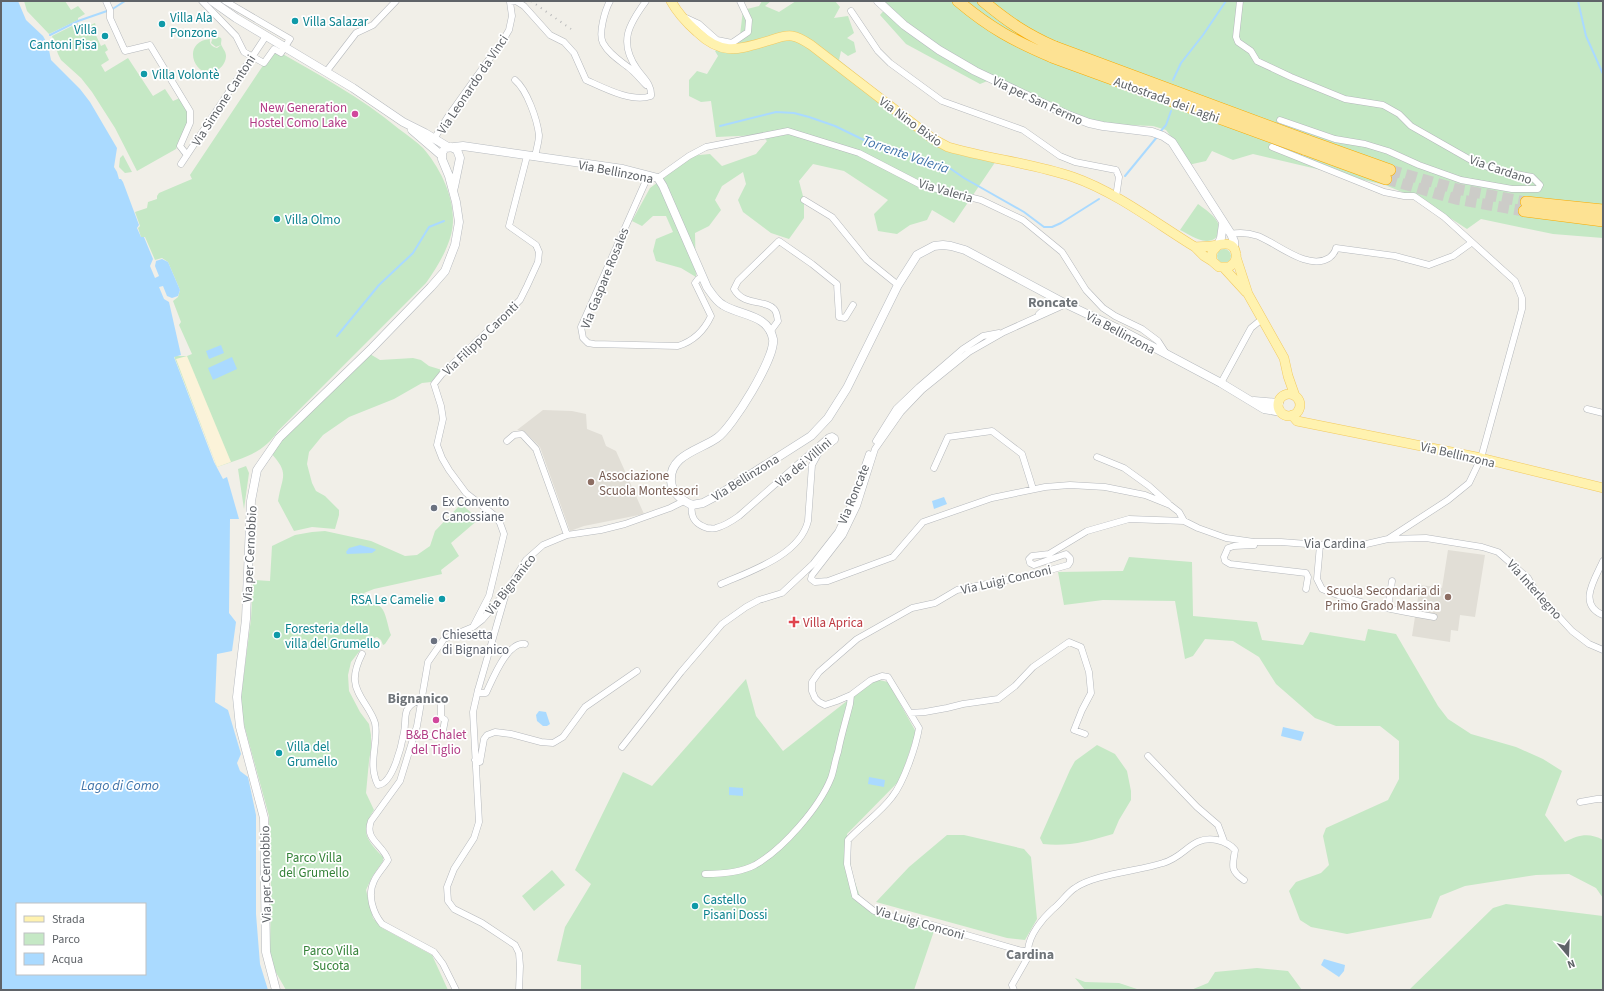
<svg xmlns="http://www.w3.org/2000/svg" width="1604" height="991" font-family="'Source Sans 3',sans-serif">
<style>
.education{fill:#e1ded6}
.green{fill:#c5e8c5}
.sand{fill:#fbf3d9}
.water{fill:#aadaff;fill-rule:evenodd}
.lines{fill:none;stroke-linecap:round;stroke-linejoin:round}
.stream{stroke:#aadaff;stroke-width:2}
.highway-tunnel{stroke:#ccccc8;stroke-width:11;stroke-dasharray:11 5.5;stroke-linecap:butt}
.street-casing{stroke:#b5b8bc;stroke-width:7}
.secondary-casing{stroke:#b6babf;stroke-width:9}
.primary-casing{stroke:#f2c960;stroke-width:10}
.highway-casing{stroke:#f9ab00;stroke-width:12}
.street{stroke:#fff;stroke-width:6}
.secondary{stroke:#fff;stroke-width:8}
.primary{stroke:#fff2af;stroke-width:9}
.highway{stroke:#fde293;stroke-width:11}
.rail{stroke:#b6b7b8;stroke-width:2;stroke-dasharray:1 5;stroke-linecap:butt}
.highway-bridge-casing{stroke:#f9ab00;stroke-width:12;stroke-linecap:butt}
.highway-bridge{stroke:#fde293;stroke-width:11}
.culture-dot{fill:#0f9aa8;stroke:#fff;stroke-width:1.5}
.hotel-dot{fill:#d1479c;stroke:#fff;stroke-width:1.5}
.education-dot{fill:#8d6e63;stroke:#fff;stroke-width:1.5}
.worship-dot{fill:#6b7280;stroke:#fff;stroke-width:1.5}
.health-dot{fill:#e0444e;stroke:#fff;stroke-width:1.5}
.labels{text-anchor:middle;stroke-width:3.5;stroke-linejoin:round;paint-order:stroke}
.culture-label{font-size:13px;fill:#0d838f;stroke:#fff;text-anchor:start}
.street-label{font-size:13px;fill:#5f6368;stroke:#fff}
.hotel-label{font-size:13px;fill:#b23c85;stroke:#fff;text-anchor:end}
.education-label{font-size:13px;fill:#785e54;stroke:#fff;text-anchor:start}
.worship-label{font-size:13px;fill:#5b616d;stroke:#fff;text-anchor:start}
.health-label{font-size:13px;fill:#be3a42;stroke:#fff;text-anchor:start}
.park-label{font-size:13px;fill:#348238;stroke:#fff}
.water-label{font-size:14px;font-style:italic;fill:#4174aa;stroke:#fff}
.neighbourhood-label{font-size:14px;font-weight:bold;fill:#70757a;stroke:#fff}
</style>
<rect width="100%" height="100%" fill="#f1efe8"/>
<path class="education" d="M543 410 572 411 586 414 587 429 602 435 606 446 616 451 644 514 584 526 570 531 540 447 524 431 517 430Z
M1448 550 1485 555 1475 617 1460 615 1458 631 1451 630 1450 642 1412 636 1420 585 1442 588Z"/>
<path class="green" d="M24 1H65L71 10 78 6 85 14 78 18V20L49 34 27 11Z
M762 1H771L765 6 779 12 796 1H835L840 7 834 18 848 16 854 33 847 38 854 42 856 52 848 56 841 51 839 60 923 127 952 145 998 158 954 223 932 210 927 220 910 225 897 234 878 231 874 214 888 200 844 171 813 164 799 181 804 200V218L789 239 771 233 743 212 738 200 746 184 743 172 722 186 715 200 721 210 709 226 695 233 696 277 681 268 656 261 653 251 656 239 673 232 666 216H653L642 226 632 221 650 188 665 177 689 156 710 154 722 166 756 154 767 141 761 135 716 137 711 101 701 102 689 96V80L697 71 707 74 718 56 715 51 740 35 743 10 759 6Z
M882 1H1603V238L1553 234 1481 219 1467 229 1424 201 1385 185 1253 154 1233 160 1212 151 1206 161 1188 165 1181 150 1166 130 1153 126 1126 125 1085 121 995 78 980 84 906 44 880 15 887 7Z
M78 23 81 29 95 23 96 27 93 29 101 46 105 44 108 50 105 52 109 60 101 65 105 72 128 58 153 96 165 89 173 101 180 98 188 112V122L176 149 137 171 115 128 92 92 81 78 61 60 58 54 52 36Z
M217 36 221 38C222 40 221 42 221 44 222 48 226 51 226 56 226 61 223 66 219 69 197 85 178 42 210 39 209 44 212 47 217 48L221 45 216 47 211 43 213 37Z
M274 49C317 74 361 97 399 129 407 135 416 141 423 148 442 170 459 205 451 235 446 253 437 267 426 283L278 431C263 454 241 459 217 467L174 356H187L192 354 179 325 181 322 173 301 178 297 180 290 168 262 162 258 155 260 145 237H141L138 228 140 226 135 212 147 208 148 202 157 199V196L159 193 192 179 190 175Z
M123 155 132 172 125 173 119 167 120 158Z
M1198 204C1207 211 1226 222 1217 236 1215 240 1210 241 1206 241 1197 240 1188 234 1180 230Z
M1217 256a7 7 0 1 1 14 0a7 7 0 1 1-14 0Z
M370 354 380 360 413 358 421 360 429 366 442 370 431 382 422 383 394 399 349 417 323 435 309 452 307 464 312 483 316 491 325 496 339 510V515L335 529 312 527 294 531 278 501C282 476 290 474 271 453L281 440Z
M246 466 249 473 244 509 238 469Z
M461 504 479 519 451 543 459 556 441 570 442 574 374 589 364 593C368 601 379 603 383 610 387 617 388 628 391 635L385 644 383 645 381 640 377 637 369 640 365 644 351 662 348 675 349 691 360 712 369 724 371 735V749L369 761 366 793 374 810C359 832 367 840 383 857V861L372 877 366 890 373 918 382 928 432 955 448 990H286L274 969 270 952 271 889 269 816 242 717 241 697 251 619 253 580 270 581 272 546 295 535 312 532 325 531 371 541 405 556 417 555 430 546 435 531Z
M1129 557 1192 562 1193 616 1257 622 1262 640 1303 645 1310 632 1365 641 1368 629 1396 634 1438 706 1448 719 1471 734 1516 747 1543 759 1562 771 1545 815 1565 842C1578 835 1589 832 1603 840V898L1596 888 1569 874 1536 875 1465 886 1440 896 1431 918 1347 934 1311 927 1300 920 1289 891 1296 882 1321 873 1329 865 1323 836 1326 828 1388 800 1399 779V741L1380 726H1336L1315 718 1276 684 1259 657 1233 641 1205 639 1193 656 1185 659 1175 601 1103 600 1064 605 1058 572 1123 571Z
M746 679 756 716 783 751 875 679 888 682 916 732 900 780 847 834 851 871 863 905 935 928 914 990H581V965L557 961 565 927 591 884 575 870 623 772 652 786Z
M1097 745 1115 754 1127 771 1131 791V800L1119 820 1113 834C1090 841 1067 847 1043 844L1040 838 1070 770 1075 761Z
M947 835H964L1024 849 1031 857 1037 919 1025 940 1007 938 876 902 909 867Z
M552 870 565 885 534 911 522 896Z
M1506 904 1603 916V990H1409L1493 908Z
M1257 968 1288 971 1302 990H1191L1208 983 1215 972Z
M1075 978 1085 982 1119 983 1140 990H1085Z"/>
<path class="sand" d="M187 356 231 462 217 467 176 359Z"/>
<path class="water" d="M1 1H18L26 20 43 36 48 45 51 60 80 89 90 102 117 148 114 167 117 172 119 179H121L123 182 139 225 137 228 141 237H144L153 259 150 266 155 278 159 276 155 266 156 261 162 259 168 262 180 290 178 296 172 298 167 296 163 286 159 287 164 299 169 302 181 355 174 357 214 462 223 479 227 477 239 519H230L229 613 236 622 232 651 217 654 215 702 228 710 241 754 237 763 240 771 248 777 256 815V914L260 964 268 990H1ZM17 904H145V974H17Z
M221 345 224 353 209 359 206 351Z
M232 357 237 369 213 380 208 368Z
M944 497 947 504 934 509 932 501Z
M360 545 375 549 376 550 372 553 347 554 346 552 349 548Z
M539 711 546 712 550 724 547 726H543L537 721 536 715Z
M1283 727 1304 732 1301 741 1281 736Z
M869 777 885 780 884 787 868 784Z
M729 787 743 788V796L729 795Z
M1324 959 1345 965 1344 971 1339 977 1321 965Z"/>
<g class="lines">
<path class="stream" d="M1578 1 1586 36 1603 74
M111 10 125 1
M50 35 78 21 107 11
M1173 80 1181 63 1203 35 1226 1
M720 126 776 112 794 113 809 117 835 126 870 143 905 152 951 169 964 178 1024 212 1044 227H1052L1061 223 1099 199
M1160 132 1166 125 1171 111
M1125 176 1157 137
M337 336 379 285 413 253 429 227 444 221"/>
<path class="highway-tunnel" d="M1390 170 1457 189 1526 202
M1386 179 1456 199 1524 211"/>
<g class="street-casing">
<path id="street" d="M106 1 110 10V18L125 51 150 45 190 111V123L180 146 187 155
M202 1 236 36 244 52 264 63 274 49 281 53 290 39 225 1
M610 1C605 10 598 34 603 43 609 54 619 60 628 67 635 72 640 79 646 85
M1240 1 1236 37 1238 42 1251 51 1257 61 1291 77 1345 99 1383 105 1399 114 1411 126 1476 163 1499 171 1532 177 1540 185 1538 189H1512L1461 180 1419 165 1388 151 1365 144 1335 139 1280 120
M851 11 878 51 890 63 942 101 1023 130 1060 156 1075 162 1116 170 1119 177 1116 197
M686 18 699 24 717 40 732 43 748 32 749 20 740 1
M326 72 356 33 373 25 396 1
M515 80C527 90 537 119 539 135 539 142 536 150 535 157
M434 139 447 118 487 62 499 47 509 30 512 16 510 2 516 1 524 6 550 35 564 42 574 53 586 80C604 88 632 103 651 96 652 84 643 78 637 69 618 42 629 24 646 1
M181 164 266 36
M648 176 581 327 583 338 588 343 594 344 678 346C694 341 704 331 711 316L695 283 698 279 703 277
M658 178 689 156 706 147 788 131 859 153 921 185 981 200 1023 220 1062 252 1086 290 1103 308 1115 316 1142 329 1158 341 1167 355
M804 200 832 217 867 260 898 285
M1231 234C1240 232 1249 233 1258 236 1278 244 1308 271 1329 258 1333 255 1335 253 1336 248L1395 256 1429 265 1453 256 1471 243
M1066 304 1004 332 969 352 922 390 901 412 875 449 857 506 843 535 812 575 811 579 815 582 828 581 893 557 923 522 992 498 1045 487 1070 485 1105 487 1145 495 1170 505 1179 512 1184 521
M1039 314 1048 306 1053 297
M770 332 778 321C777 317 777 312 774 309 765 299 743 306 734 289L738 281 779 241 812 264 837 284 839 317 845 318 853 305
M1221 383 1251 328 1262 319
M1587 409 1603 413
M507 441 514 435 522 434 536 449 567 535
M876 441 896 409 919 387 963 349 983 336 999 333
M1097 457 1124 468 1149 486 1168 503
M934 468 948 437 992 431 1022 454 1033 489
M692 505C690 517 695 524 707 528 710 528 713 529 716 528 724 526 732 521 739 516L829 437 832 436 835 438V440L819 452 812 465 808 521C800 555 751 571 721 584
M1389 539 1426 538 1482 547 1498 552 1528 578 1536 592 1572 631 1589 644 1603 650
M1254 545 1234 546 1228 548 1224 557 1225 561 1230 564 1306 573 1308 577 1306 589
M1320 545 1317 579 1322 589C1355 603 1399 611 1434 617
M1603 561C1595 579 1577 604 1603 615
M506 593 478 690 473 712 479 822 474 838 454 869 447 887 448 901 454 909 482 923 515 945 519 953 520 966 519 990
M1388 608 1392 581
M474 625 489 596 504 534 500 523 494 515 466 493 449 470 442 458 437 445 443 419 441 406 434 384 442 374 506 314 520 300 527 286 538 262 539 252 536 245 509 226 527 156
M362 654C358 662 354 671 355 681 356 696 371 708 375 723 379 742 367 764 378 785 393 784 402 744 404 732 406 724 404 717 407 710 410 704 416 701 422 700
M478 690 480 693H486C492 681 507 641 525 644
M422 698 441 700V717L445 720 442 736H427
M910 713 925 712 947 708 963 704 998 699 1015 686 1033 667 1069 642 1081 647 1089 672 1091 693 1082 710 1074 730 1085 734
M622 747 681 672 722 624 746 607 759 600 782 593 813 564 838 532 852 503 869 454
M1148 756 1197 807 1218 825 1224 841
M475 760 477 762H480L484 739 487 735 495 732 511 734 541 742 553 743 563 737 585 707 637 671
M1580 802 1597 799H1603
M705 874C722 874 740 873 755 865 783 849 819 808 831 778 834 770 835 760 838 752 841 736 846 720 850 704L851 695
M1244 880C1229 870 1233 865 1235 850 1230 844 1225 842 1217 840 1191 835 1186 857 1163 863 1139 871 1095 874 1075 888 1067 893 1061 903 1053 909 1042 919 1029 935 1028 950L1022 951 929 924 890 916 874 911 855 896 847 864 848 840C862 825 880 813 892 797 904 782 916 746 919 728L888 677 882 676 871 680 851 695 837 701 825 705 819 702 815 698 812 691V682L819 672 857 639 912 608 935 603 957 590 1036 574 1068 565 1070 562V558L1066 554 1034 565 1030 563 1029 559 1032 556 1049 554 1087 531 1129 519 1184 521 1198 528 1226 538 1254 542H1281L1320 545H1362L1388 539 1448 500 1469 483 1481 458 1522 309V298L1515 281 1444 217 1414 196H1404L1384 192 1272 147
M456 990 443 964 434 952 382 924C373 913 367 895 374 881 377 874 384 867 388 860 383 844 364 840 371 821L400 781 417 726 428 662 444 639 473 627 482 620 506 592 526 560 543 545 567 535 601 530 625 524 670 508 684 501
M1014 990 1012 985 1028 957V950"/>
</g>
<g class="secondary-casing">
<path id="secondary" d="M212 1 236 18 353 88 403 122 425 133 448 147
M878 1 904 25 939 50 975 71 1068 115 1089 123 1103 126 1152 132 1163 136 1172 142 1231 234 1234 241V248
M412 130 441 155
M451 147 457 150 460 158 454 187
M1218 245 1221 238 1223 224
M1254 401 1279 403
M276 990 266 952 264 818 240 727 237 697 246 619 251 501 257 470 279 438 372 348 431 287 445 271 455 245 459 222 456 202 449 176 442 159V153L445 148 463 146 623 169 658 178 663 186 707 287C712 294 716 301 723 305 741 316 768 314 773 339 776 357 732 428 717 438 700 450 669 455 671 481 672 493 681 500 692 505L703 503 720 494 811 436 828 418 847 388 898 285 917 255 934 246 943 245 951 246 965 250 1066 304 1121 330 1221 383 1264 409 1281 412"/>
</g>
<g class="primary-casing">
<path id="primary" d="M671 1C677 12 687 23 697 32 723 57 739 49 771 40 777 38 785 35 792 36 799 37 805 41 811 45L933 139 948 147C989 159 1032 163 1073 177 1116 192 1156 223 1195 247L1204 256 1212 261
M1195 247C1200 246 1205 247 1211 246 1220 245 1234 239 1236 254 1237 260 1234 264 1229 267H1219L1212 261V252L1218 245
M1236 257 1248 294 1284 358 1288 376 1295 396
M1224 268 1246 292
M1278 405a11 11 0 1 1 22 0a11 11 0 1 1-22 0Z
M1292 415 1297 421 1481 458 1603 488"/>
</g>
<g class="highway-casing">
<path id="highway" d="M958 1C990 28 1014 41 1052 57
M983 1C1008 22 1026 34 1055 47
M1306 140 1390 170
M1304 149 1386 179
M1526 202 1603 210
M1524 211 1603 221"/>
</g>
<use href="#street" class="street"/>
<use href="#secondary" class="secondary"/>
<use href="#primary" class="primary"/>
<use href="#highway" class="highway"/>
<path class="rail" d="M531 1 571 29"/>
<g class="highway-bridge-casing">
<path id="highway-bridge" d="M1055 47 1306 140
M1052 57 1304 149"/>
</g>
<use href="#highway-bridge" class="highway-bridge"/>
</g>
<g class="culture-dot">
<circle cx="295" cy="21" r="4"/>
<circle cx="162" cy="24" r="4"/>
<circle cx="105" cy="36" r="4"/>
<circle cx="144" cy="74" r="4"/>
<circle cx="277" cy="219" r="4"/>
<circle cx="442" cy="599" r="4"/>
<circle cx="277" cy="635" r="4"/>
<circle cx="279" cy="753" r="4"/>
<circle cx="695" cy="906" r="4"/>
</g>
<g class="hotel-dot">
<circle cx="355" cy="114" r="4"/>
<circle cx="436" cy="720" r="4"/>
</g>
<g class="education-dot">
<circle cx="591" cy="482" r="4"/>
<circle cx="1448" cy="597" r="4"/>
</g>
<g class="worship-dot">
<circle cx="434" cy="508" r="4"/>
<circle cx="434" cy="641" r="4"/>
</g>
<path class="health-dot" d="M792 616h4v4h4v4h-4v4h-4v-4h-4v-4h4z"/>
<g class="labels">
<g class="culture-label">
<text x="170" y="22">Villa Ala<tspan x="170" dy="15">Ponzone</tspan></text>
<text x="303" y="26">Villa Salazar</text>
<text x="97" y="34" text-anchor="end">Villa<tspan x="97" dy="15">Cantoni Pisa</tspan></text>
<text x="152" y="79">Villa Volontè</text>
<text x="285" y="224">Villa Olmo</text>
<text x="434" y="604" text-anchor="end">RSA Le Camelie</text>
<text x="285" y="633">Foresteria della<tspan x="285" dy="15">villa del Grumello</tspan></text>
<text x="287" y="751">Villa del<tspan x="287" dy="15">Grumello</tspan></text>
<text x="703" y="904">Castello<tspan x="703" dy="15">Pisani Dossi</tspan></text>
</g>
<g class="street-label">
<text transform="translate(472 84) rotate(-56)" y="5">Via Leonardo da Vinci</text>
<text transform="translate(1167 99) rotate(20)" y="5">Autostrada dei Laghi</text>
<text transform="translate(223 100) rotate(-57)" y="5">Via Simone Cantoni</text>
<text transform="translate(1038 100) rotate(25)" y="5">Via per San Fermo</text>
<text transform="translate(911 121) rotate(36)" y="5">Via Nino Bixio</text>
<text transform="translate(1501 169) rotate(19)" y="5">Via Cardano</text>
<text transform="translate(616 171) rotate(11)" y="5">Via Bellinzona</text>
<text transform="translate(946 190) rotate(16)" y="5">Via Valeria</text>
<text transform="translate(604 278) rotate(-68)" y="5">Via Gaspare Rosales</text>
<text transform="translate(1121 332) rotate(28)" y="5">Via Bellinzona</text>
<text transform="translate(480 338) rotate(-44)" y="5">Via Filippo Caronti</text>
<text transform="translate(1458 454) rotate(13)" y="5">Via Bellinzona</text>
<text transform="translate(803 462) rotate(-40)" y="5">Via dei Villini</text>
<text transform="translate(745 477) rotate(-32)" y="5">Via Bellinzona</text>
<text transform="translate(853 494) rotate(-68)" y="5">Via Roncate</text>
<text x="1335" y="548">Via Cardina</text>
<text transform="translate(249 554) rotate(-87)" y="5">Via per Cernobbio</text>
<text transform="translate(1006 579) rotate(-13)" y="5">Via Luigi Conconi</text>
<text transform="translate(510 584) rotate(-52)" y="5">Via Bignanico</text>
<text transform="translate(1535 589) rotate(48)" y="5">Via Interlegno</text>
<text transform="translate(265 874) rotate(-91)" y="5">Via per Cernobbio</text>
<text transform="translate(920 922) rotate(16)" y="5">Via Luigi Conconi</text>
</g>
<g class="hotel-label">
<text x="347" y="112">New Generation<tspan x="347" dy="15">Hostel Como Lake</tspan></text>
<text x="436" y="739" text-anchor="middle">B&amp;B Chalet<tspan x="436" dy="15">del Tiglio</tspan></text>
</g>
<g class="education-label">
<text x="599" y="480">Associazione<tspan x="599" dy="15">Scuola Montessori</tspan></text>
<text x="1440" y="595" text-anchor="end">Scuola Secondaria di<tspan x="1440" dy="15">Primo Grado Massina</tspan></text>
</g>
<g class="worship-label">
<text x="442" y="506">Ex Convento<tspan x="442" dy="15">Canossiane</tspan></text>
<text x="442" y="639">Chiesetta<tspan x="442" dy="15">di Bignanico</tspan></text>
</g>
<g class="health-label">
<text x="803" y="627">Villa Aprica</text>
</g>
<g class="park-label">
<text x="314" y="862">Parco Villa<tspan x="314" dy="15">del Grumello</tspan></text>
<text x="331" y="955">Parco Villa<tspan x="331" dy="15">Sucota</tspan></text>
</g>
<g class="water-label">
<text transform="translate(906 154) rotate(19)" y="5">Torrente Valeria</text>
<text x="120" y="790">Lago di Como</text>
</g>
<g class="neighbourhood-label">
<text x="1053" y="307">Roncate</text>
<text x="418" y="703">Bignanico</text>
<text x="1030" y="959">Cardina</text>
</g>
</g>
<rect width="1604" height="991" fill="none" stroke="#5f6368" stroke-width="4"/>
<rect x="16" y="903" width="130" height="72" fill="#ffffff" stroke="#bfc1c3"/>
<rect x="24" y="916" width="20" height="6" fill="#fff2af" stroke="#bfc1c3"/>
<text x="52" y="923" font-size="12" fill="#5f6368">Strada</text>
<rect x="24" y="933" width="20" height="12" fill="#c5e8c5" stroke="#bfc1c3"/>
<text x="52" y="943" font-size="12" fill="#5f6368">Parco</text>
<rect x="24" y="953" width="20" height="12" fill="#aadaff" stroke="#bfc1c3"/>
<text x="52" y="963" font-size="12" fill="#5f6368">Acqua</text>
<g transform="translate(1568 955) rotate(161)" stroke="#ffffff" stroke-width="3" paint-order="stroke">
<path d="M0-3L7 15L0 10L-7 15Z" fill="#5f6368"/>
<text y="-6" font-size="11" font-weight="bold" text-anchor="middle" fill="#5f6368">N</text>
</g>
</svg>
